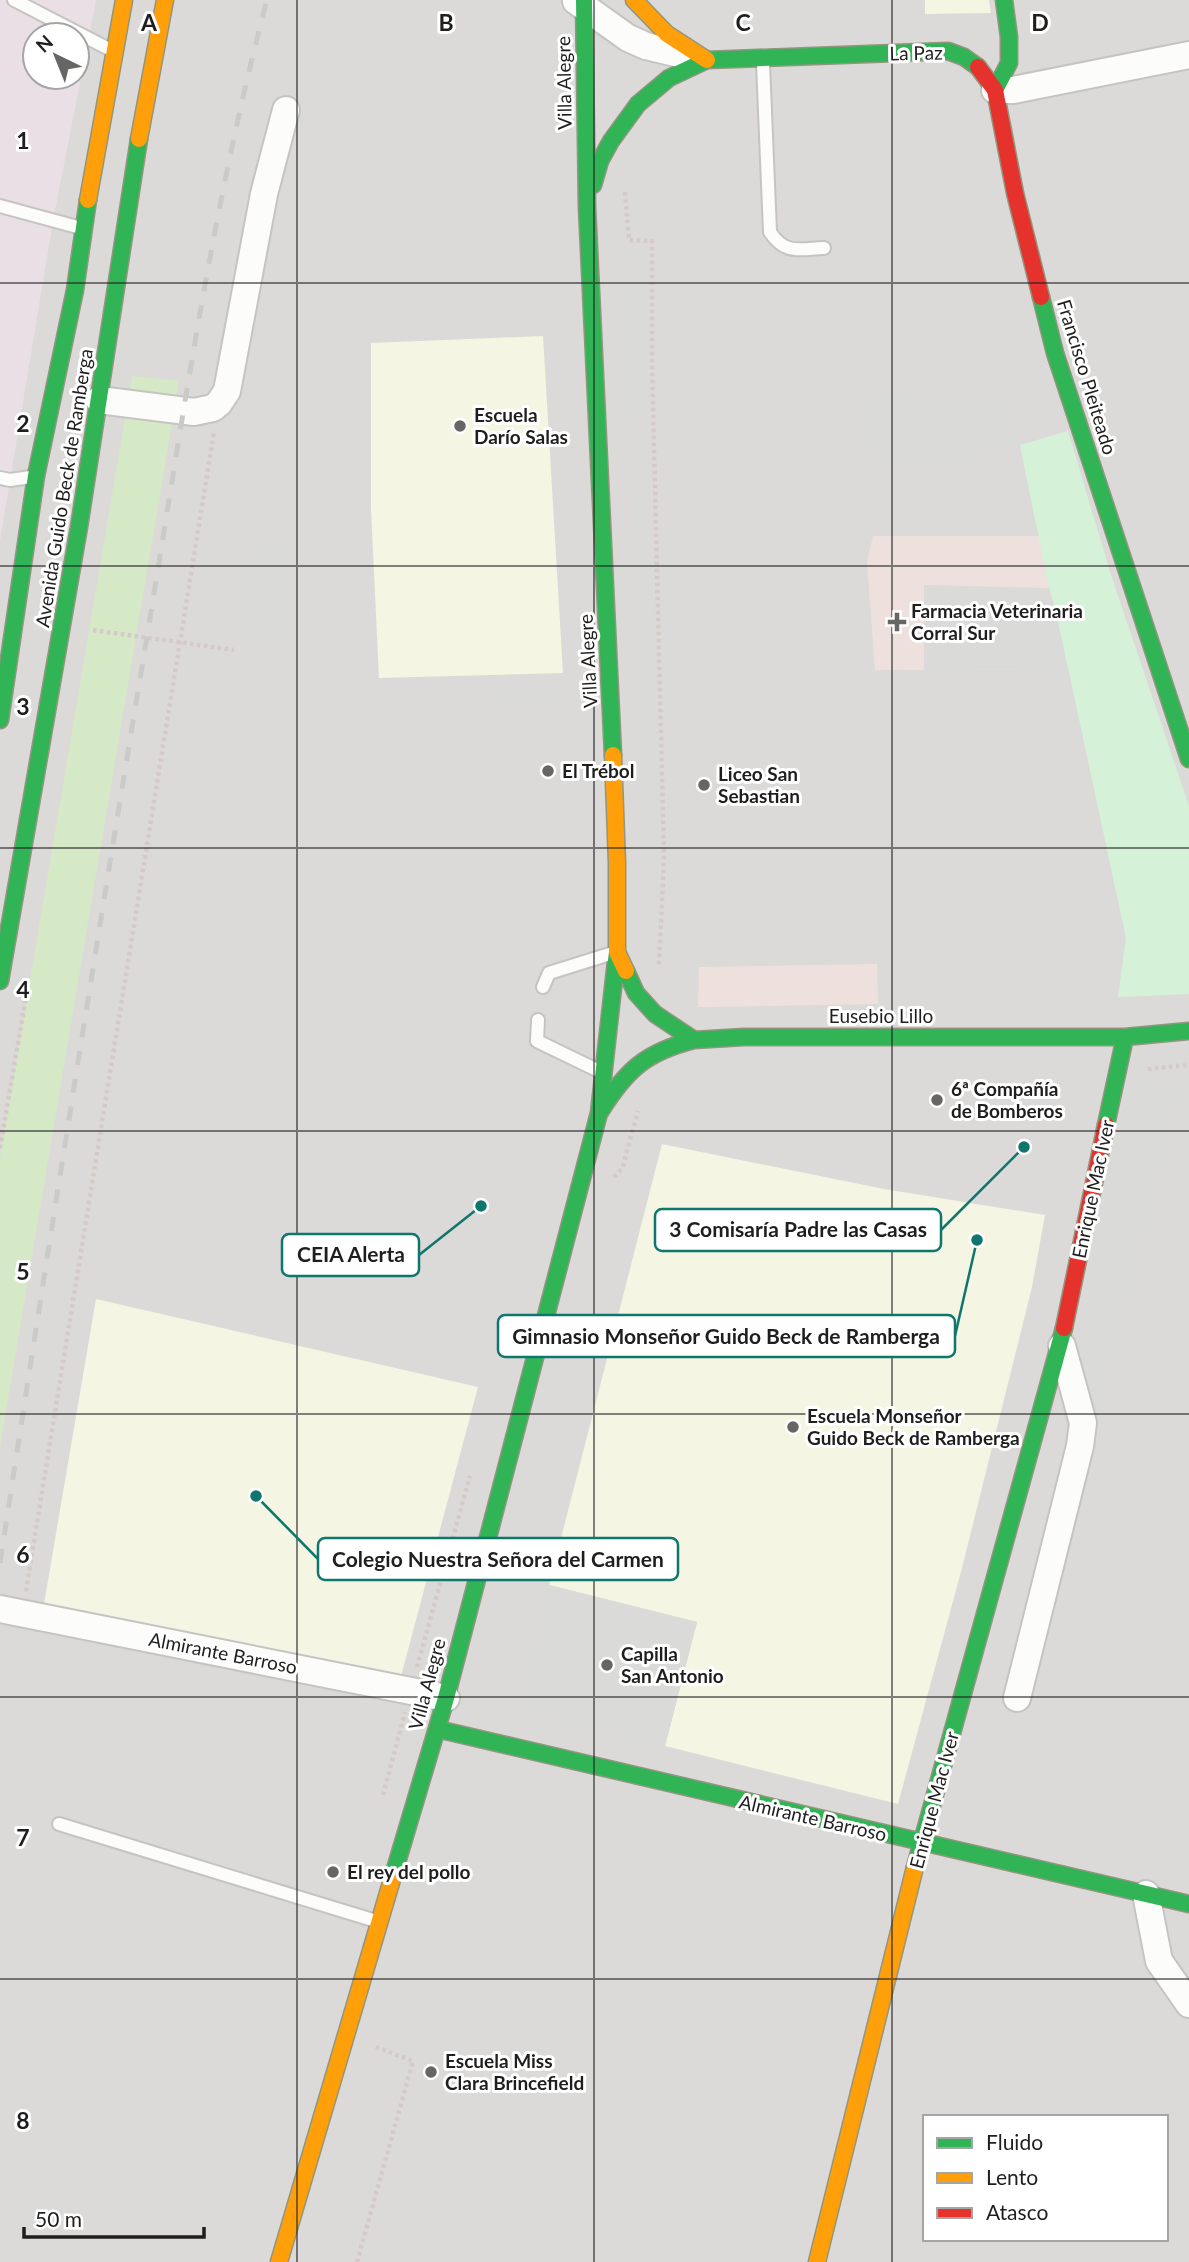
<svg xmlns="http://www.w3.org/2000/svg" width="1189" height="2262" font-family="Lato,sans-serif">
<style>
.residential{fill:#dbdad8;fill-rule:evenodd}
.commercial{fill:#eee1dd}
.industrial{fill:#eadfe5;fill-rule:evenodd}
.education{fill:#f4f5e2}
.religious{fill:#dadad8}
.grass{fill:#d5e9c6}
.park{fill:#d5f2d8}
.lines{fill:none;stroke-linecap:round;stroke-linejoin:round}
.lane-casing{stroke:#c5c4c3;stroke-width:16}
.street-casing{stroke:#c5c4c3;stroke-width:30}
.fast-casing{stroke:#92967f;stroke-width:19}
.slow-casing{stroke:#92967f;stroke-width:19}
.jam-casing{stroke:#92967f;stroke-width:19}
.path{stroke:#d5cac7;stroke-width:4.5;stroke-dasharray:3.5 3.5;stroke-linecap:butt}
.lane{stroke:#fcfcfb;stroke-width:12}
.street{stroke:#fcfcfb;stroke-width:26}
.fast{stroke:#30b455;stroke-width:16}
.slow{stroke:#ff9f0a;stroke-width:16}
.jam{stroke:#e5322d;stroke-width:16}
.rail{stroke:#cacac9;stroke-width:5;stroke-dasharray:14 14;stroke-linecap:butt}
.grid{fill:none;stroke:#1e1e1e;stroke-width:2;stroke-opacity:0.55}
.poi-dot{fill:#666664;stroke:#fff;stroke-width:2.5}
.labels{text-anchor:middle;stroke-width:6;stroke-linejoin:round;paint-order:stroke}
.street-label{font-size:19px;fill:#1e1e1e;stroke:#fff}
.poi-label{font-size:19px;font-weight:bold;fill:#1e1e1e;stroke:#fff;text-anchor:start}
.grid-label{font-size:23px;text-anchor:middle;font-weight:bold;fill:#1e1e1e;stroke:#fff;stroke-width:6;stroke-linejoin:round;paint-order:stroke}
.leader{fill:none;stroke:#0f766e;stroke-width:2.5}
.callout-dot{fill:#0f766e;stroke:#fff;stroke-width:2.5}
.callout{fill:#fff;stroke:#0f766e;stroke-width:2.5}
.callout-label{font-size:21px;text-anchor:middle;font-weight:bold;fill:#1e1e1e}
</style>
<rect width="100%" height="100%" fill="#ecebe7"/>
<path class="residential" d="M0 0H1189V2262H0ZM35 35H77V77H35ZM925 2117H1166V2239H925Z"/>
<path class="commercial" d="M873 536H1040L1049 588 1055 607 1068 669 875 670 867 562Z
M877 964 878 1004 698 1007 699 967Z"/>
<path class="industrial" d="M0 0H96L53 221 0 541ZM35 35H77V77H35Z"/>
<path class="education" d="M925 0H989L991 13 925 14Z
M543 336 563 673 379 678 371 509V343Z
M662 1144 884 1189 1045 1215 1032 1287 962 1568 898 1804 665 1746 697 1622 549 1585Z
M96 1299 478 1387 400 1680 44 1604Z"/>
<path class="religious" d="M625 281 647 291 646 382 661 870 642 863Z
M865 392 1009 394 1020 445 976 446 974 461 869 460Z
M247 533H295L288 652 239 631Z
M924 585 1049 588 1055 607 1068 669 924 670Z
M487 687H561L560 703 488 702Z
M1124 1079 1183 1084 1093 1440 1076 1352Z
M549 1585 697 1622 665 1746 517 1709Z"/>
<path class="grass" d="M132 376 179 381 0 1447V1158Z"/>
<path class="park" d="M1068 431 1111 575 1189 806V994L1118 997 1126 938 1055 607 1049 588 1020 445Z"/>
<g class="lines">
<g class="lane-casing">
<path id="lane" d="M14 0 111 50
M763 63 770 232C785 255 799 249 824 248
M0 206 81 228
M0 478 10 480 31 477
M543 987 549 973 613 953
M538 1020 537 1041 599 1071
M59 1824 376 1921"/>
</g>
<g class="street-casing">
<path id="street" d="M576 1 628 38 646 46 688 56
M995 90H1013L1189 55
M99 400 194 412 213 408 219 403 227 391 264 194 286 110
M0 1609 446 1698
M1017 1698 1080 1446 1083 1423 1062 1346
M1146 1894 1159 1961 1189 2004"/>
</g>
<g class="fast-casing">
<path id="fast" d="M584 0 587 207 613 755
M995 90 1009 63V37L1004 0
M593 185 600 161 611 141 638 104 669 78 707 60 948 51 964 57 978 67
M1041 297 1055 353 1189 759
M0 720 36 476 75 290 88 200
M626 971 636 993 655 1014 694 1040 744 1037H1125L1189 1031
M0 981 79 527 139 139
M600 1112C626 1070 646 1052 694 1040
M1106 1125 1125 1037
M437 1729 1189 1904
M915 1867 1064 1328
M393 1876 446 1698 599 1113 617 952"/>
</g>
<g class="slow-casing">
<path id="slow" d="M634 0 667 34 707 60
M139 139 165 0
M88 200 124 0
M613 755 617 863V952L626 971
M279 2262 393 1876
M817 2262 915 1867"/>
</g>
<g class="jam-casing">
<path id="jam" d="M978 67 995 90 1015 193 1041 297
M1064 1328 1106 1125"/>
</g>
<path class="path" d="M625 192 629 240 652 241V366L664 857 659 966
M93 630 234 650
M1148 1069 1189 1065
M0 1148 26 997
M614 1177 622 1169 638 1111
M26 1591 214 432
M417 1667 470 1476
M383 1795 405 1712
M357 2262 413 2061 373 2046"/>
<use href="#lane" class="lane"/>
<use href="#street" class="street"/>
<use href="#fast" class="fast"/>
<use href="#slow" class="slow"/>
<use href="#jam" class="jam"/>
<path class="rail" d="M0 1563C48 1248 98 933 150 618 184 411 213 203 267 0"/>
</g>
<path class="grid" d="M297 0V2262M594 0V2262M892 0V2262M0 283H1189M0 566H1189M0 848H1189M0 1131H1189M0 1414H1189M0 1697H1189M0 1979H1189"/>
<g class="poi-dot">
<circle cx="460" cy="426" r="7"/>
<path d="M893.5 611.5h7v7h7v7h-7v7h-7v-7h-7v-7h7z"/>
<circle cx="548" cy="771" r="7"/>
<circle cx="704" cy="785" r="7"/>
<circle cx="937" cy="1100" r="7"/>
<circle cx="793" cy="1427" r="7"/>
<circle cx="607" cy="1665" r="7"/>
<circle cx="333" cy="1872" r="7"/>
<circle cx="431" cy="2072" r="7"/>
</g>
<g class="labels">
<g class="street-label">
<text transform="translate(916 53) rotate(-1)" y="7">La Paz</text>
<text transform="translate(564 83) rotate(-91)" y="7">Villa Alegre</text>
<text transform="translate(1087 377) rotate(73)" y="7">Francisco Pleiteado</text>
<text transform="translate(64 488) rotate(-81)" y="7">Avenida Guido Beck de Ramberga</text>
<text transform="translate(588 661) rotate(-93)" y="7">Villa Alegre</text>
<text x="881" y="1023">Eusebio Lillo</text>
<text transform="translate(1093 1189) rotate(-78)" y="7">Enrique Mac Iver</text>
<text transform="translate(223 1653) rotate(11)" y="7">Almirante Barroso</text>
<text transform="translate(427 1684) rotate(-75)" y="7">Villa Alegre</text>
<text transform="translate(934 1800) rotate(-75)" y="7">Enrique Mac Iver</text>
<text transform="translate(813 1818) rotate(13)" y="7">Almirante Barroso</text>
</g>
<g class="poi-label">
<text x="474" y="422">Escuela<tspan x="474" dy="22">Darío Salas</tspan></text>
<text x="911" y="618">Farmacia Veterinaria<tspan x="911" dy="22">Corral Sur</tspan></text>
<text x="562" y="778">El Trébol</text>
<text x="718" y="781">Liceo San<tspan x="718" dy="22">Sebastian</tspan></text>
<text x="951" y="1096">6ª Compañía<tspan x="951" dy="22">de Bomberos</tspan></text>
<text x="807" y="1423">Escuela Monseñor<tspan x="807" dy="22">Guido Beck de Ramberga</tspan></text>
<text x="621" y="1661">Capilla<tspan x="621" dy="22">San Antonio</tspan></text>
<text x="347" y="1879">El rey del pollo</text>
<text x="445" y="2068">Escuela Miss<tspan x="445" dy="22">Clara Brincefield</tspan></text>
</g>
</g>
<g class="grid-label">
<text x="149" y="31">A</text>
<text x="446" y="31">B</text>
<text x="743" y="31">C</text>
<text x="1040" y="31">D</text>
<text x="23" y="149">1</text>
<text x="23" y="432">2</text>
<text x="23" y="715">3</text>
<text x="23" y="998">4</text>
<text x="23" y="1280">5</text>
<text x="23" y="1563">6</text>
<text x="23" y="1846">7</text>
<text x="23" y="2129">8</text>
</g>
<path class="leader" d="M1024 1147L941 1230M481 1206L419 1255M977 1240L955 1336M256 1496L318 1559"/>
<g class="callout-dot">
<circle cx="1024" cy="1147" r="7"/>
<circle cx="481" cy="1206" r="7"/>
<circle cx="977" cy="1240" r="7"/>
<circle cx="256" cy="1496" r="7"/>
</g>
<g class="callout">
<rect x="655" y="1209" width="286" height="42" rx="7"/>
<rect x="282" y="1234" width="137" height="42" rx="7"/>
<rect x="498" y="1315" width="457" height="42" rx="7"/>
<rect x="318" y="1538" width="360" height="42" rx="7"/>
</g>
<g class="callout-label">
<text x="798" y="1237">3 Comisaría Padre las Casas</text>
<text x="351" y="1262">CEIA Alerta</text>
<text x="726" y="1344">Gimnasio Monseñor Guido Beck de Ramberga</text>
<text x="498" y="1567">Colegio Nuestra Señora del Carmen</text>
</g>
<rect x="923" y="2115" width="245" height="126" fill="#ffffff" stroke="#a5a5a5" stroke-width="2"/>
<rect x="937" y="2138" width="35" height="10" fill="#30b455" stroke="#a5a5a5" stroke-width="2"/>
<text x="986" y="2150" font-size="21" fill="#1e1e1e">Fluido</text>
<rect x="937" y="2173" width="35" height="10" fill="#ff9f0a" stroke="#a5a5a5" stroke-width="2"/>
<text x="986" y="2185" font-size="21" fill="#1e1e1e">Lento</text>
<rect x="937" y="2208" width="35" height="10" fill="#e5322d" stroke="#a5a5a5" stroke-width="2"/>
<text x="986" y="2220" font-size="21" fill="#1e1e1e">Atasco</text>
<g transform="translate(56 56) rotate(317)"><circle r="33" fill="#ffffff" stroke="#a5a5a5" stroke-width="2"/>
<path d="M0-5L12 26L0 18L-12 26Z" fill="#666664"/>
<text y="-10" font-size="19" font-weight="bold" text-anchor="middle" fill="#1e1e1e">N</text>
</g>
<path d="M24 2227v10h180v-10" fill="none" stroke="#1e1e1e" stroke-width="3.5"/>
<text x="35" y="2227" font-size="21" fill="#1e1e1e" stroke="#ffffff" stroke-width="5" paint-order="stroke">50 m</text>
</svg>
